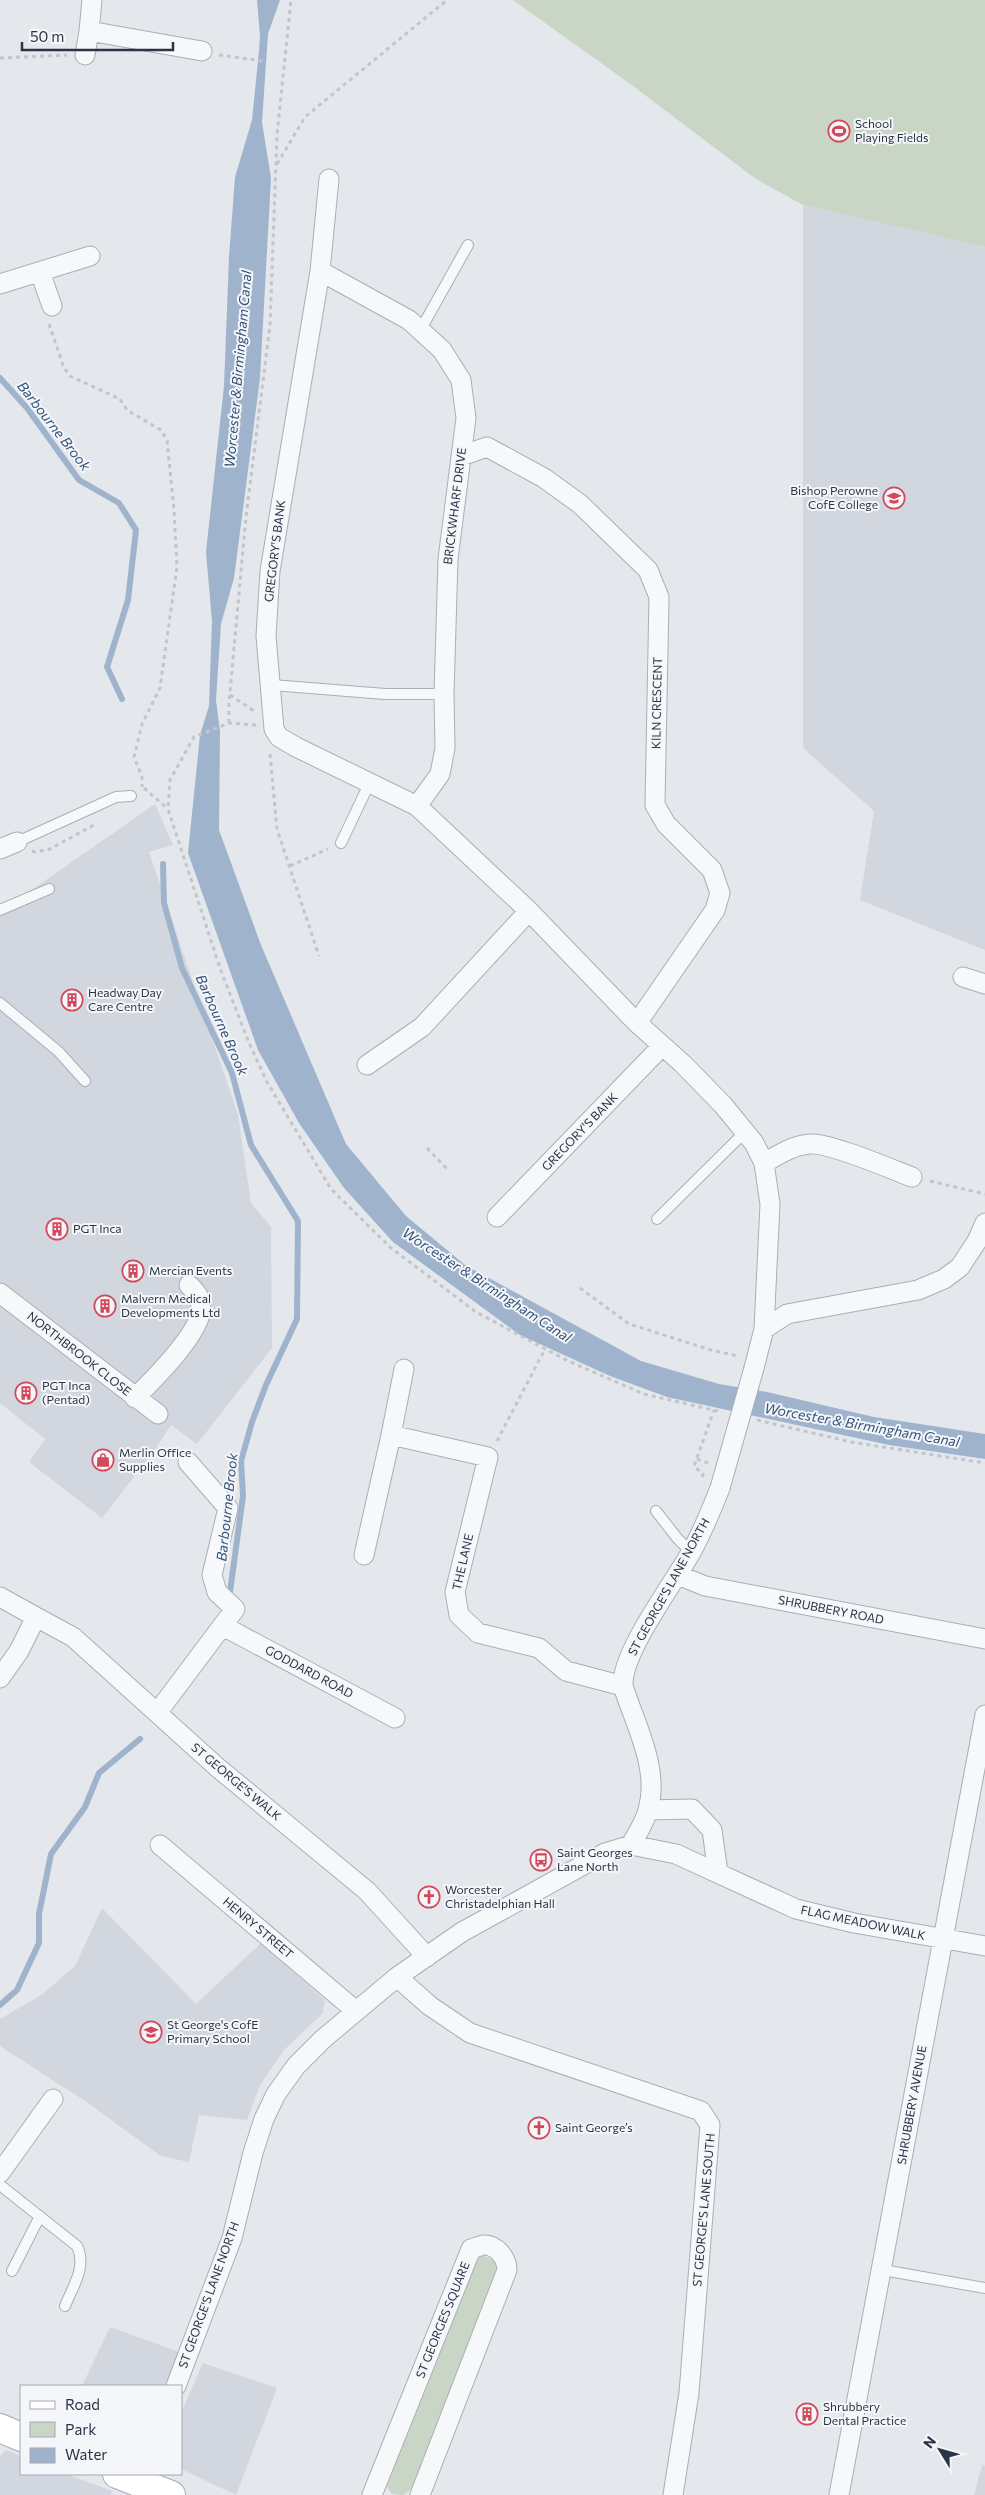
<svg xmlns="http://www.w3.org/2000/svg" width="985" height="2495" font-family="Commissioner,sans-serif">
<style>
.built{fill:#d2d6de}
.green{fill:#c9d6c5}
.water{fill:#9fb4cc}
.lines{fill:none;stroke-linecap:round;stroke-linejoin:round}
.stream{stroke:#9fb4cc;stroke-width:6}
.lane-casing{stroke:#a9aeb7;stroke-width:12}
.street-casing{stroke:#a9aeb7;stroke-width:21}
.primary-casing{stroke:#a3abb8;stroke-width:30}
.path{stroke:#c2c5cb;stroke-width:3;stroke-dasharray:4 4;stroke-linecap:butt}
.lane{stroke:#f7f8fa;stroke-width:10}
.street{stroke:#f7f8fa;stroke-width:19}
.primary{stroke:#fff;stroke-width:28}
.street-bridge-casing{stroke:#a9aeb7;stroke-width:21;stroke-linecap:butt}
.street-bridge{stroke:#f7f8fa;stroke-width:19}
.labels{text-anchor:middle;stroke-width:4;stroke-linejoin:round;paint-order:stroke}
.poi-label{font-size:12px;fill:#2b3445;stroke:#f4f6f9;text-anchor:start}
.street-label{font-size:12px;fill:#2b3445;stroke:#f4f6f9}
.water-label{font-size:14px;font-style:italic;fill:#34527a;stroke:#f4f6f9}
</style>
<rect width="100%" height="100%" fill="#e4e7ec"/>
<path class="built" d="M803 205 985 247V950L860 900 874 811 803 748Z
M155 804 173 845 149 852 238 1115 251 1203 271 1227 272 1348 197 1444 171 1425 154 1451 102 1518 29 1462 45 1439 0 1403V912Z
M102 1908 196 2004 261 1943 325 2000 323 2013 284 2050 260 2085 247 2120 199 2115 189 2162 161 2156 85 2101 0 2046V2019L43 1994 75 1966Z
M110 2327 179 2352 166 2386H82Z
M203 2363 277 2388 236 2495 181 2469V2413Z
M6 2450 21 2456V2474H66L112 2491 111 2495H0V2456Z
M982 2465 985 2466V2495H974Z"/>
<path class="green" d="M513 0H985V247L803 205 756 179 629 83Z
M478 2256H484L496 2262 497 2276 412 2489 403 2495 392 2494 385 2484Z"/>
<path class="water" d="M257 0H280L268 34 262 122 271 178 260 378 234 578 221 624 216 700 220 732 219 830 261 945 346 1144 406 1216 465 1265 641 1361 719 1384 767 1392 874 1417 985 1434V1459L889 1445 667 1397 610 1376 520 1335 393 1242 344 1188 299 1123 258 1050 188 853 200 735 209 706 212 621 206 552 224 386 229 257 235 177 252 120 259 51 260 36Z"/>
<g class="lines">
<path class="stream" d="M0 378 27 408 79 480 119 503 136 530 128 600 107 667 122 699
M163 864 164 903 182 968 232 1073 251 1145 298 1221 297 1319 266 1385 252 1422 241 1461 243 1496 230 1592
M0 2005 17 1990 39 1943V1914L51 1854 85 1807 99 1773 140 1739"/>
<g class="lane-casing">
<path id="lane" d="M421 329 468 245
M272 685 385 694H444
M17 842 116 797 131 796
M341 843 370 782
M0 910 49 889
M0 1003 59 1052 85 1081
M657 1219 746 1131
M656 1511 677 1538 691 1552
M0 2185 77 2246C87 2267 73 2286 65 2306
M883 2270 985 2288
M12 2271 40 2216"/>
</g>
<g class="street-casing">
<path id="street" d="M92 0 89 31 202 51
M85 55 89 31
M329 179 320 271 270 571 266 636 274 729 279 737 296 747 417 806 529 911 637 1023 683 1064 723 1105 754 1143 764 1163 770 1204 764 1329 754 1368
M320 271 409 320 442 350 461 380 466 418 448 559 444 694 445 748 440 774 417 806
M40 272 52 306
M0 284 90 256
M461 456 487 447 544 478 580 504 648 570 659 597 655 805 666 824 712 870 720 893 715 910 637 1023
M0 849 17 842
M963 977 985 984
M367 1065 422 1027 529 911
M764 1163C778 1155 793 1145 810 1144 828 1142 891 1169 912 1177
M497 1217 662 1046
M0 1293 158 1414
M764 1329 787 1314 918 1290 944 1279 960 1267 977 1241 985 1223
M135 1398C152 1381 201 1333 201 1308 201 1298 196 1292 189 1285
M391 1435 404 1369
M364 1555 391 1435 488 1457 455 1592 459 1615 478 1633 539 1648 566 1671 623 1686
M678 1575 705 1586 985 1639
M0 1597 36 1617 19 1651 0 1678
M36 1617 73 1637 217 1767 367 1891 427 1957
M223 1626 395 1718
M157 1713 235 1609 217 1592 212 1575 228 1508 188 1462
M648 1810 692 1809 712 1830 718 1873
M160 1845 356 2011
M631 1845 676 1854 796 1909 854 1923 985 1946
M397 1977 430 2006 470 2033 701 2111 710 2125 689 2393 673 2495
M0 2173 53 2099
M176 2386 232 2238 253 2153 264 2119 276 2094 296 2066 323 2039 397 1977 462 1932 605 1853 631 1845C637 1834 645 1822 648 1810 660 1769 635 1724 623 1686 621 1653 672 1586 690 1554 702 1533 711 1511 720 1488
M372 2495 471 2249C475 2248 479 2246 483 2245 496 2244 507 2258 507 2270L420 2495
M839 2495 985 1715"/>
</g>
<g class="primary-casing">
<path id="primary" d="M0 2428 21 2437
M117 2474 171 2495"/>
</g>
<path class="path" d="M219 55 263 61
M0 58 67 55
M277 164 305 117 447 0
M49 324 64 368 70 376 120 399 127 410 161 430 167 440 174 510 177 567 160 688 142 724 134 757 142 777V787
M230 695 254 711
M229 723V703L246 517 270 325 277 135 291 0
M256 725 229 723 194 737 170 780 168 809 220 968 249 1043 267 1082 331 1189 391 1248 476 1312 568 1361 644 1394 722 1412
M270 754 277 829 319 956
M144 788 168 809
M32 851 35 852 50 849 94 825
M290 866 328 849
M427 1148 449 1171
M930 1181 985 1194
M580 1288 629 1324 711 1350 738 1356
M757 1420 851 1442 985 1463
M497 1441 545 1349
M697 1459 708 1463
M702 1477 703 1474 694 1466 714 1410"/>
<use href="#lane" class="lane"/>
<use href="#street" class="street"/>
<use href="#primary" class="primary"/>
<g class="street-bridge-casing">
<path id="street-bridge" d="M720 1488 754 1368"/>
</g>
<use href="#street-bridge" class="street-bridge"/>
</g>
<defs>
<g id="stadium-ring" transform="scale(1.125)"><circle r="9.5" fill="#f4f6f9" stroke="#d1495b" stroke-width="1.5"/><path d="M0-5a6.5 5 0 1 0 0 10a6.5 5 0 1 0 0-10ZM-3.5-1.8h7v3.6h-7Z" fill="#d1495b"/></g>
<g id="school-ring" transform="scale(1.125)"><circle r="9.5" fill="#f4f6f9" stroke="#d1495b" stroke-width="1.5"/><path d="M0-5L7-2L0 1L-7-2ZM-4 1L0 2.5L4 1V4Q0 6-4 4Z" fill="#d1495b"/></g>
<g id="building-ring" transform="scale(1.125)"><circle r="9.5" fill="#f4f6f9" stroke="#d1495b" stroke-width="1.5"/><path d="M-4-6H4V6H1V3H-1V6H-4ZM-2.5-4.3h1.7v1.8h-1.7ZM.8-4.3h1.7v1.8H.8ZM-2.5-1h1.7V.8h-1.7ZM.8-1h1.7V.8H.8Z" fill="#d1495b"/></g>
<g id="shop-ring" transform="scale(1.125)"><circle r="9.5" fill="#f4f6f9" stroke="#d1495b" stroke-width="1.5"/><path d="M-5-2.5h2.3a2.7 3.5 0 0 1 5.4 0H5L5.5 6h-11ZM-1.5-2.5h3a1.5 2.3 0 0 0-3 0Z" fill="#d1495b"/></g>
<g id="bus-ring" transform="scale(1.125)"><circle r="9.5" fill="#f4f6f9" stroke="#d1495b" stroke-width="1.5"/><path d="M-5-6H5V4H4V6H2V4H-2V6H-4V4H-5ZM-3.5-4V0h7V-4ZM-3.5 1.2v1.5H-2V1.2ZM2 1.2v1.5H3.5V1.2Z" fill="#d1495b"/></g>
<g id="church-ring" transform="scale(1.125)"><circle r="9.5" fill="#f4f6f9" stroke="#d1495b" stroke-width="1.5"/><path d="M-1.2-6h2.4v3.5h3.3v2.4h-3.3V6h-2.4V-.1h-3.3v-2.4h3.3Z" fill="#d1495b"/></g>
</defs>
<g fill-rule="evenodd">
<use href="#stadium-ring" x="839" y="131"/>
<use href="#school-ring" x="894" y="498"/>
<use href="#building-ring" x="72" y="1000"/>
<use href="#building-ring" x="57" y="1229"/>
<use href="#building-ring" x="133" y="1271"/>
<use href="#building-ring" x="105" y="1306"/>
<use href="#building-ring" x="26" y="1393"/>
<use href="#shop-ring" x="103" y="1460"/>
<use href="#bus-ring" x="541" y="1860"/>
<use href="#church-ring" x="429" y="1897"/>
<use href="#school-ring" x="151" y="2032"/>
<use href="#church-ring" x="539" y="2128"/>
<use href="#building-ring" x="807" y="2414"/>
</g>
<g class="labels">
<g class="poi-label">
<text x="855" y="128">School<tspan x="855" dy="14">Playing Fields</tspan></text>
<text x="878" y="495" text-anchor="end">Bishop Perowne<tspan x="878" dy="14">CofE College</tspan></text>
<text x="88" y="997">Headway Day<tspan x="88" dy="14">Care Centre</tspan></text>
<text x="73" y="1233">PGT Inca</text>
<text x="149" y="1275">Mercian Events</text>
<text x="121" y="1303">Malvern Medical<tspan x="121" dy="14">Developments Ltd</tspan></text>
<text x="42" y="1390">PGT Inca<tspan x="42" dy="14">(Pentad)</tspan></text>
<text x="119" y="1457">Merlin Office<tspan x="119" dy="14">Supplies</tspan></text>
<text x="557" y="1857">Saint Georges<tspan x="557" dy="14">Lane North</tspan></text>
<text x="445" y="1894">Worcester<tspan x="445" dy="14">Christadelphian Hall</tspan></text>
<text x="167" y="2029">St George's CofE<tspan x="167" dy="14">Primary School</tspan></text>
<text x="555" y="2132">Saint George’s</text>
<text x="823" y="2411">Shrubbery<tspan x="823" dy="14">Dental Practice</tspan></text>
</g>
<g class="street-label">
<text transform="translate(455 506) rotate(-83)" y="4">BRICKWHARF DRIVE</text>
<text transform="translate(275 551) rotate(-83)" y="4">GREGORY'S BANK</text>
<text transform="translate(657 703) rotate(-89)" y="4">KILN CRESCENT</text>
<text transform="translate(580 1132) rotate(-46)" y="4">GREGORY'S BANK</text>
<text transform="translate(79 1354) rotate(38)" y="4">NORTHBROOK CLOSE</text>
<text transform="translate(463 1562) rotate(-77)" y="4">THE LANE</text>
<text transform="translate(669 1587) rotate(-61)" y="4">ST GEORGE'S LANE NORTH</text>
<text transform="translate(831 1610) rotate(11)" y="4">SHRUBBERY ROAD</text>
<text transform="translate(309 1672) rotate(28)" y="4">GODDARD ROAD</text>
<text transform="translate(236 1782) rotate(40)" y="4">ST GEORGE'S WALK</text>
<text transform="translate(863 1923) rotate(12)" y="4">FLAG MEADOW WALK</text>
<text transform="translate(258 1928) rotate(40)" y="4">HENRY STREET</text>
<text transform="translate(912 2105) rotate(-80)" y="4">SHRUBBERY AVENUE</text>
<text transform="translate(704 2210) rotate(-85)" y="4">ST GEORGE'S LANE SOUTH</text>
<text transform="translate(209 2295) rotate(-70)" y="4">ST GEORGE'S LANE NORTH</text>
<text transform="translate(443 2320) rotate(-68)" y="4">ST GEORGES SQUARE</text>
</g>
<g class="water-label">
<text transform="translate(238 369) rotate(-85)" y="5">Worcester &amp; Birmingham Canal</text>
<text transform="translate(54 426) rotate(52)" y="5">Barbourne Brook</text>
<text transform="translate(222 1025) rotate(66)" y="5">Barbourne Brook</text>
<text transform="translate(487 1285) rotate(33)" y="5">Worcester &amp; Birmingham Canal</text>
<text transform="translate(862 1425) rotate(10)" y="5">Worcester &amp; Birmingham Canal</text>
<text transform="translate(227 1507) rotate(-84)" y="5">Barbourne Brook</text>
</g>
</g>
<rect x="20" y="2385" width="162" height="90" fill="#f4f6f9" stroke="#a4a8b1"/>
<rect x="30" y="2401" width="25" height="8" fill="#ffffff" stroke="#a4a8b1"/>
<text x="65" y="2410" font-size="15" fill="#2b3445">Road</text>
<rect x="30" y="2422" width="25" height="15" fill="#c9d6c5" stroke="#a4a8b1"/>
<text x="65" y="2435" font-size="15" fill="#2b3445">Park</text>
<rect x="30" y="2448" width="25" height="15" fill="#9fb4cc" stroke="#a4a8b1"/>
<text x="65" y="2460" font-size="15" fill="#2b3445">Water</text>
<g transform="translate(940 2450) rotate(307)" stroke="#f4f6f9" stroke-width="4" paint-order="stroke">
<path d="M0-4L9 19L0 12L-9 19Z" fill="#2b3445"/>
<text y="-8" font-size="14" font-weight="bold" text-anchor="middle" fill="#2b3445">N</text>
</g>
<path d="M22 42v8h151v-8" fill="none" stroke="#2b3445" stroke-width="2.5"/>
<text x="30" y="42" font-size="15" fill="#2b3445" stroke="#f4f6f9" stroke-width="4" paint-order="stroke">50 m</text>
</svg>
